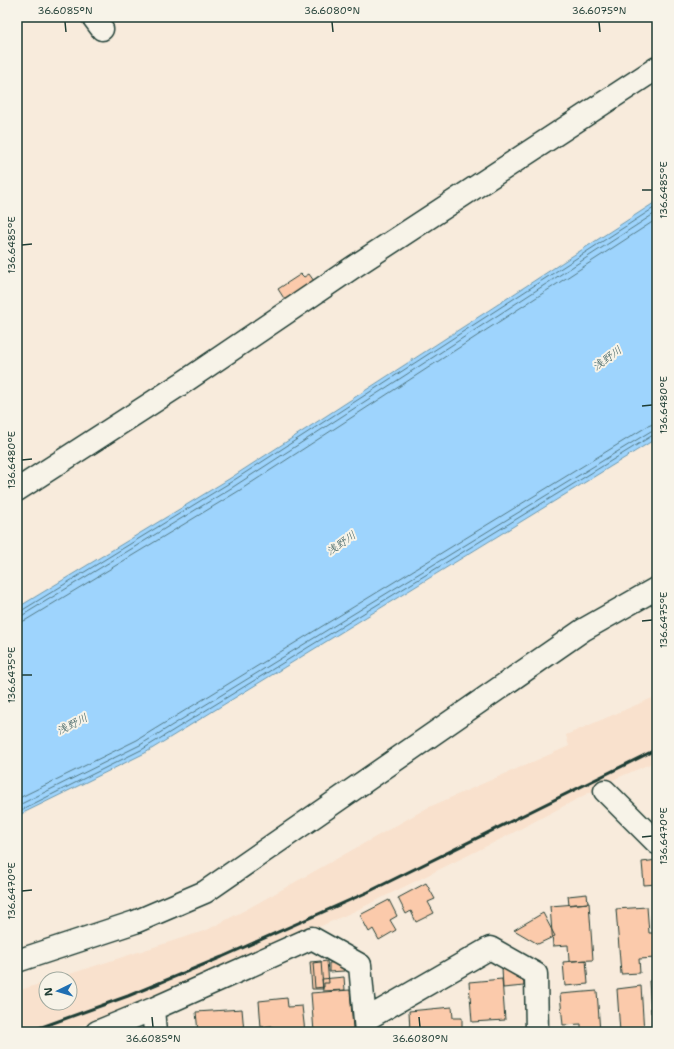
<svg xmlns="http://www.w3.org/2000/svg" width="674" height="1049" font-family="'Shantell Sans','Klee One',sans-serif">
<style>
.built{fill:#f9e1cd}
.water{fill:#9ed4fd;stroke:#6b98ad}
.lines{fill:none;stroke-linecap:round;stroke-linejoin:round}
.shore{stroke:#527984;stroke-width:1}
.building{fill:#fbcaab;stroke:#1f3d34}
.street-casing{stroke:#1f3d34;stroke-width:25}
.secondary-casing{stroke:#1f3d34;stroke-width:25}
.street{stroke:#f7f3e8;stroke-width:22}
.secondary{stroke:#f7f3e8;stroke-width:22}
.rail{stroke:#1f3d34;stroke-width:3}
.ticks{fill:none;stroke:#1f3d34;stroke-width:1.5}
.labels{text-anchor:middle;stroke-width:4;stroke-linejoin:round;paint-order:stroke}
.water-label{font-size:11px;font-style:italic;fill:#385b5c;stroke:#f7f3e8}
.neatline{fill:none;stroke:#1f3d34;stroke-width:1.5}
.ticks-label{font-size:10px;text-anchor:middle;fill:#1f3d34}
</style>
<rect width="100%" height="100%" fill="#f8ebdc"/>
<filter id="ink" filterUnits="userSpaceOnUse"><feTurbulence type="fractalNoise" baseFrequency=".025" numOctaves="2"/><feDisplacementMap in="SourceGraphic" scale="8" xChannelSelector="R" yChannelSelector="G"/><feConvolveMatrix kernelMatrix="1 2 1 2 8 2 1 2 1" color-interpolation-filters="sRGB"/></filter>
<g filter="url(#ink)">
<path class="built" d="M657 696V761L617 778 499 840 355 911 226 968 119 1013 63 1032H17V991L46 982V1003H70V979H54L207 930 247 909 427 808 569 746 566 735Z"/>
<path class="water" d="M657 201V438L145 753 17 816V608L229 479Z"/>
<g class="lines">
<path class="shore" d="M17 611H21L231 482 657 206
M17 616 23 615 233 487 657 212
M17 622H21L26 620 237 492 657 219
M17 799 137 740 648 426 653 424H657
M17 806 140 745 651 431 657 430
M17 812 143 749 653 435H657"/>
</g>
<path class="building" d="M301 274 304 277 309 274 314 281 287 303 278 289Z
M657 860V884L644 885 642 862Z
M426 883 435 899 428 902 434 913 416 922 411 911 406 914 398 898Z
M587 894 588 903 569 905 568 896Z
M389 900 397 916 390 920 396 930 379 940 373 929 369 932 360 915Z
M589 903 593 960 569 961 568 945 553 946 550 906Z
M647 907 649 933H654L656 958 639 959 640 973 621 974 616 909Z
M543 913 555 936 538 944 514 930Z
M586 960 588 984 565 986 563 962Z
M321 961 323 989H312L310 962Z
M327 961 329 983H324V987L315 988 313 963Z
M343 962 344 971 329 972V963Z
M512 967 523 974 524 986 503 988 502 968Z
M344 977 345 990 323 991 322 979Z
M502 979 505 1020 472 1022 469 982Z
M657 980V1013H651L649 981Z
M641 986 644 1032H620L617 989Z
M350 990 353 1029 314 1032 311 993Z
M597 991 600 1032H581V1024L563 1025 560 994Z
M287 998 288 1007 302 1006 305 1032H272V1026L261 1027 259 1001Z
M452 1007 453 1018H462V1032H410L409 1011Z
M242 1009 244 1032H198L196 1012Z"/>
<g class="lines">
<g class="street-casing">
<path id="street" d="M93 17 102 29
M17 490 181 384 352 268 657 68
M605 791 657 843
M153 1009 155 1032
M365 1020 490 948 536 974 537 1032
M97 1032 153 1009 312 938 360 965 366 1032"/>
</g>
<g class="secondary-casing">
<path id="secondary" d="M17 961 135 922 205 892 583 630 657 588"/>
</g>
<use href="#street" class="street"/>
<use href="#secondary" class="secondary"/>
<path class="rail" d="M28 1032 128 996 222 957 368 892 657 749"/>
</g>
</g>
<path class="ticks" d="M65 22 66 32M332 22 333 32M599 22 600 32M642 190H652M22 245 32 244M642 406 652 405M22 460 32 459M642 621 652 620M22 675H32M642 837 652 836M22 891 32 890M152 1017 153 1027M419 1017 420 1027"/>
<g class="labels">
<g class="water-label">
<text transform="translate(607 358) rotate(-36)" y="4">浅野川</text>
<text transform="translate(341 543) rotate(-35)" y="4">浅野川</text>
<text transform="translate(72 724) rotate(-27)" y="4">浅野川</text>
</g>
</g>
<rect width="674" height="1049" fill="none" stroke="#f7f3e8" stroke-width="44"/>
<g transform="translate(58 991) rotate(265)"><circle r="19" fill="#f7f3e8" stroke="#a1aaa0"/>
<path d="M0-3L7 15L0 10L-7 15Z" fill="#1f6fb2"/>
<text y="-6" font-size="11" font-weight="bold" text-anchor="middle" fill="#1f3d34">N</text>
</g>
<rect x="22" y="22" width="630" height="1005" class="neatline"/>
<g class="ticks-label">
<text x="65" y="14">36.6085°N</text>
<text x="332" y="14">36.6080°N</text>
<text x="599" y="14">36.6075°N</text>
<text transform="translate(663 190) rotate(-90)" y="4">136.6485°E</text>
<text transform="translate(11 245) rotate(-90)" y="4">136.6485°E</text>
<text transform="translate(663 405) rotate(-90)" y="4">136.6480°E</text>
<text transform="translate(11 460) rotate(-90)" y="4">136.6480°E</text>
<text transform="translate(663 620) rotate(-90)" y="4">136.6475°E</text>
<text transform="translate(11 675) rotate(-90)" y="4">136.6475°E</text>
<text transform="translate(663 836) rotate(-90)" y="4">136.6470°E</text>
<text transform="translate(11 891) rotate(-90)" y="4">136.6470°E</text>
<text x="153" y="1042">36.6085°N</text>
<text x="420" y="1042">36.6080°N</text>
</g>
</svg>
